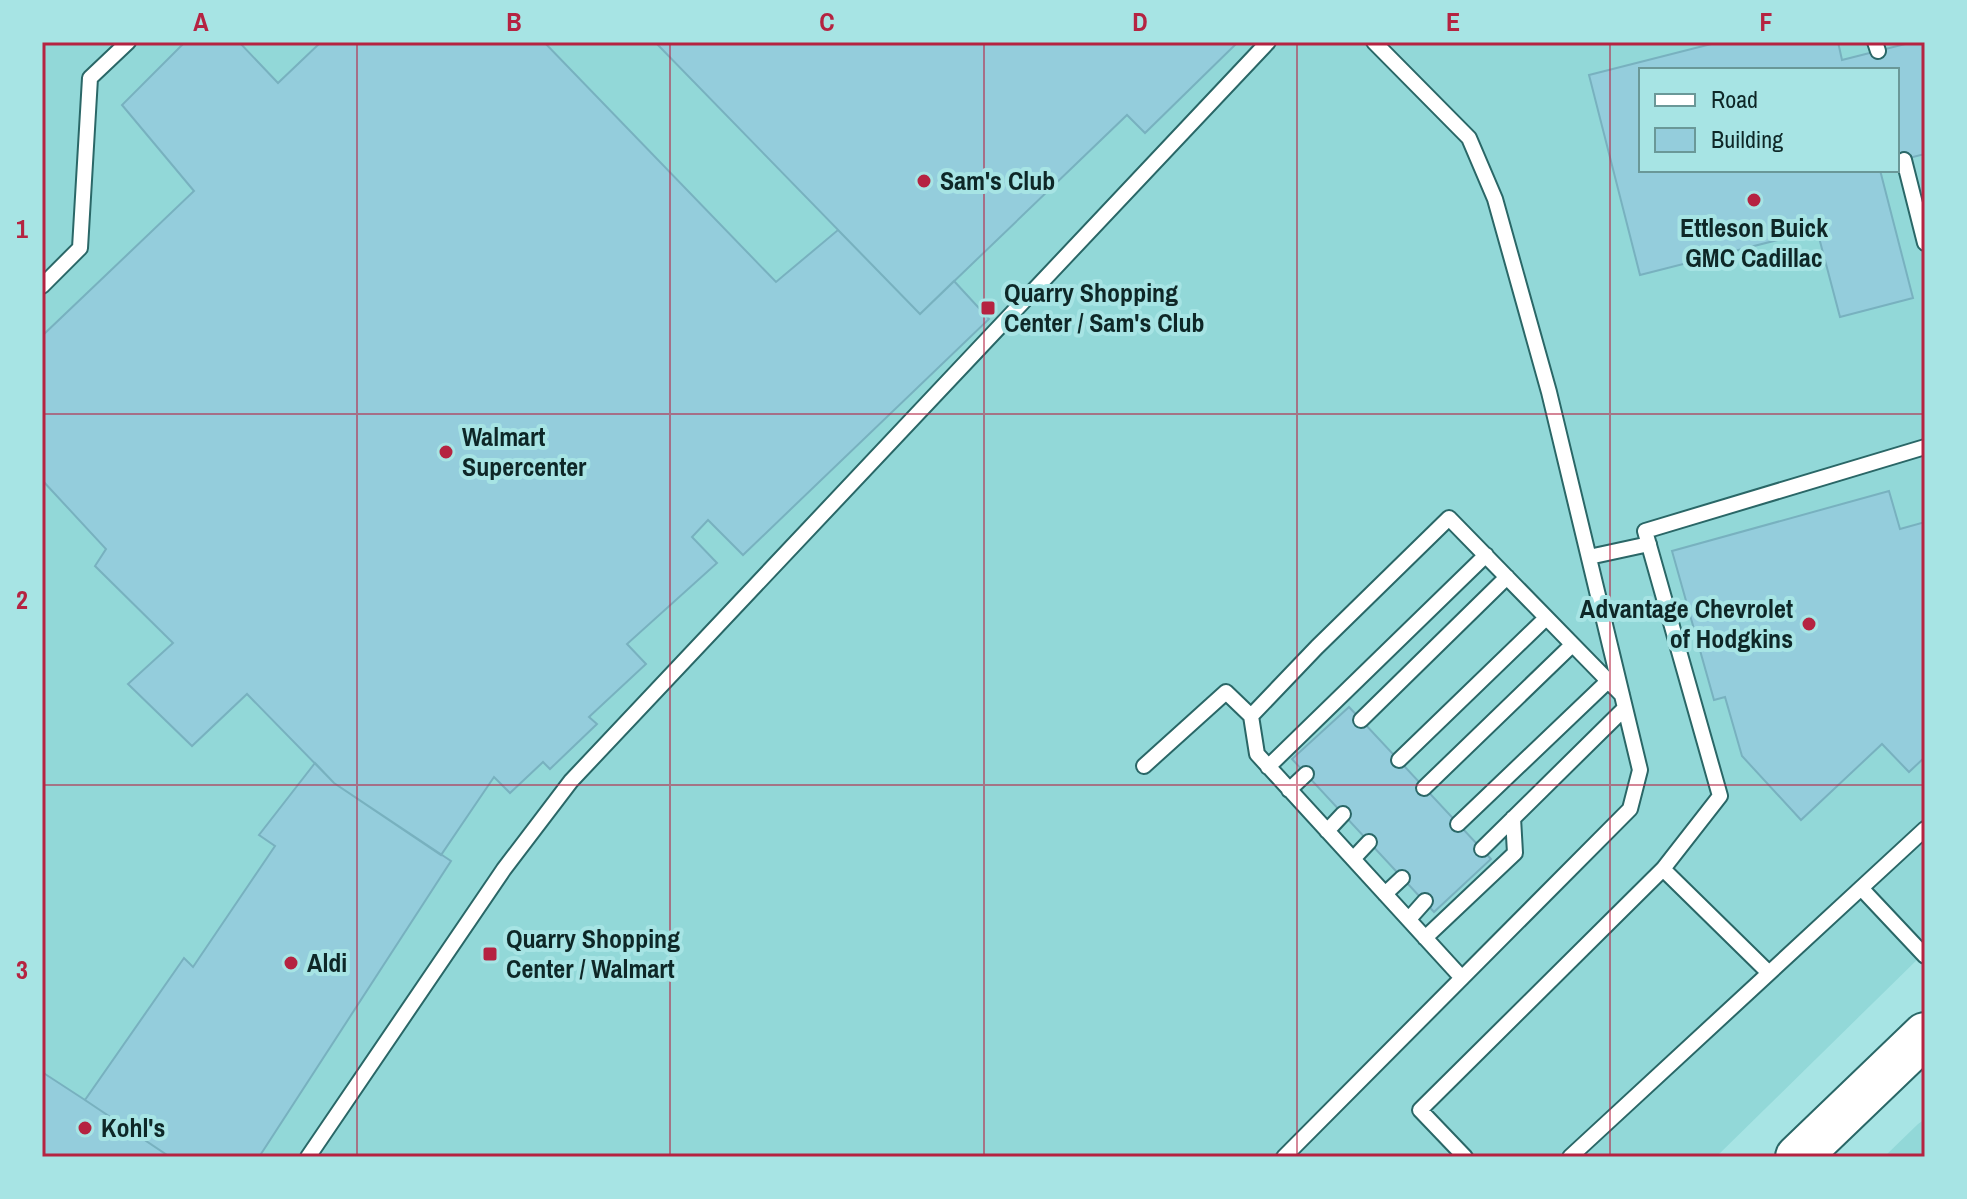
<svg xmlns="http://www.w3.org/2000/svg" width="1967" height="1199" font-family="'Archivo Narrow',sans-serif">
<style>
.built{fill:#92d8d8;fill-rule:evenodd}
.building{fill:#94cddc;stroke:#78b1bf;stroke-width:2}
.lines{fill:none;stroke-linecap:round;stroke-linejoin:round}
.lane-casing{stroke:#2a6767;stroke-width:18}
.primary-casing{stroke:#2a6767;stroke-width:48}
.lane{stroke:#fff;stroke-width:14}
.primary{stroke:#fff;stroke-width:44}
.grid{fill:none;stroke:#b52341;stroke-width:2;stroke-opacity:0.55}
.poi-dot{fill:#b52341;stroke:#a7e4e4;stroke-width:3}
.labels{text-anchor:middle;stroke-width:8;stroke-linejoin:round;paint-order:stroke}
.poi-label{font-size:26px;font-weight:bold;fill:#0e2727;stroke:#a7e4e4;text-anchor:start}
.neatline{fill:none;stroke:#b52341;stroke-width:3}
.grid-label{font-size:26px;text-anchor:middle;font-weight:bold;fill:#b52341}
</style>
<rect width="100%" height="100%" fill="#a7e4e4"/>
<path class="built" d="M42 42H1925V952L1716 1157H42ZM1641 70H1897V170H1641Z
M1925 1119V1157H1884L1918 1124Z"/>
<path class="building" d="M185 42H239L278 83 321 42H544L776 282 838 230 920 314 954 281 989 319 743 555 708 520 692 537 717 563 627 644 646 664 589 717 597 724 550 769 543 762 510 793 494 777 441 855 334 783 247 694 192 746 128 684 173 643 95 566 106 549 42 480V336L194 191 122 105Z
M655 42H1238L1145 133 1127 115 920 314Z
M1719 42H1838L1842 60 1913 42H1925V154L1897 161V70H1641V170H1880L1913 298 1840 317 1817 230 1640 275 1589 75Z
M1889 491 1900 529 1925 522V757L1909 772 1882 744 1801 820 1742 756 1725 697 1714 700 1672 551Z
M1349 707 1491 859 1434 912 1292 759Z
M315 763 334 783 451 861 259 1157H170L85 1100 184 958 193 967 275 846 259 835Z
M42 1072 85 1100 170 1157H42Z"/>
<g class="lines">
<g class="lane-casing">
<path id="lane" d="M1875 42 1878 51
M1904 160 1925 243
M42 286 80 248 90 78 128 42
M1589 557 1649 544
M1251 716 1257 754 1462 978
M1361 720 1507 577
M1399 760 1546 618
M1144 766 1226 692 1251 716 1317 647 1449 518 1622 695
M1268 767 1486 555
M1424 788 1572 645
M1289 790 1306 774
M1458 824 1608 681
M1327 831 1343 814
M1482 849 1625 708
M1353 859 1369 842
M1663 869 1769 973
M1861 888 1925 956
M1385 894 1402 878
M1409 919 1425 901
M1425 938 1515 853 1513 818
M308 1157 504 869 571 781 1268 42
M1284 1157 1630 809 1640 770 1549 392 1495 199 1469 138 1374 42
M1465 1157 1420 1110 1663 869 1720 796 1645 531 1925 447
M1570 1157 1925 829"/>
</g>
<g class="primary-casing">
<path id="primary" d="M1798 1157 1925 1035"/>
</g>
<use href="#lane" class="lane"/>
<use href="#primary" class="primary"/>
</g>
<path class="grid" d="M357 42V1157M670 42V1157M984 42V1157M1297 42V1157M1610 42V1157M42 414H1925M42 785H1925"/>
<g class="poi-dot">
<circle cx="924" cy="181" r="8"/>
<circle cx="1754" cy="200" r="8"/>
<rect x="980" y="300" width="16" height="16" rx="4"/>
<circle cx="446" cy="452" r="8"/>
<circle cx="1809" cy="624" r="8"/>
<rect x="482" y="946" width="16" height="16" rx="4"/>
<circle cx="291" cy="963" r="8"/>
<circle cx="85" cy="1128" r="8"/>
</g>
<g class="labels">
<g class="poi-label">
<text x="940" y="190">Sam's Club</text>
<text x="1754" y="237" text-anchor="middle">Ettleson Buick<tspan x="1754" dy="30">GMC Cadillac</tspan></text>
<text x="1004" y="302">Quarry Shopping<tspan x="1004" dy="30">Center / Sam's Club</tspan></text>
<text x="462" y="446">Walmart<tspan x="462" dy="30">Supercenter</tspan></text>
<text x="1793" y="618" text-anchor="end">Advantage Chevrolet<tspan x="1793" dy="30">of Hodgkins</tspan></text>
<text x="506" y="948">Quarry Shopping<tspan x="506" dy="30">Center / Walmart</tspan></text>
<text x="307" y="972">Aldi</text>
<text x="101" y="1137">Kohl's</text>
</g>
</g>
<rect width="1967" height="1199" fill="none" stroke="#a7e4e4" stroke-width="88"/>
<rect x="1639" y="68" width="260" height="104" fill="#a7e4e4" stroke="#6a9898" stroke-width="2"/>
<rect x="1655" y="94" width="40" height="12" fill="#ffffff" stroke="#6a9898" stroke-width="2"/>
<text x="1711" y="108" font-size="24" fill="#0e2727">Road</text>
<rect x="1655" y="128" width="40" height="24" fill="#94cddc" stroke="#6a9898" stroke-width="2"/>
<text x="1711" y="148" font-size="24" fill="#0e2727">Building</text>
<rect x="44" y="44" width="1879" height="1111" class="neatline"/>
<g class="grid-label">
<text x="201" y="31">A</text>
<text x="514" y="31">B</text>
<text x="827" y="31">C</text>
<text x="1140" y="31">D</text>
<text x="1453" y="31">E</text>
<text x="1766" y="31">F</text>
<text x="22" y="238">1</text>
<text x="22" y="609">2</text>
<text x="22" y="979">3</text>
</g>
</svg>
